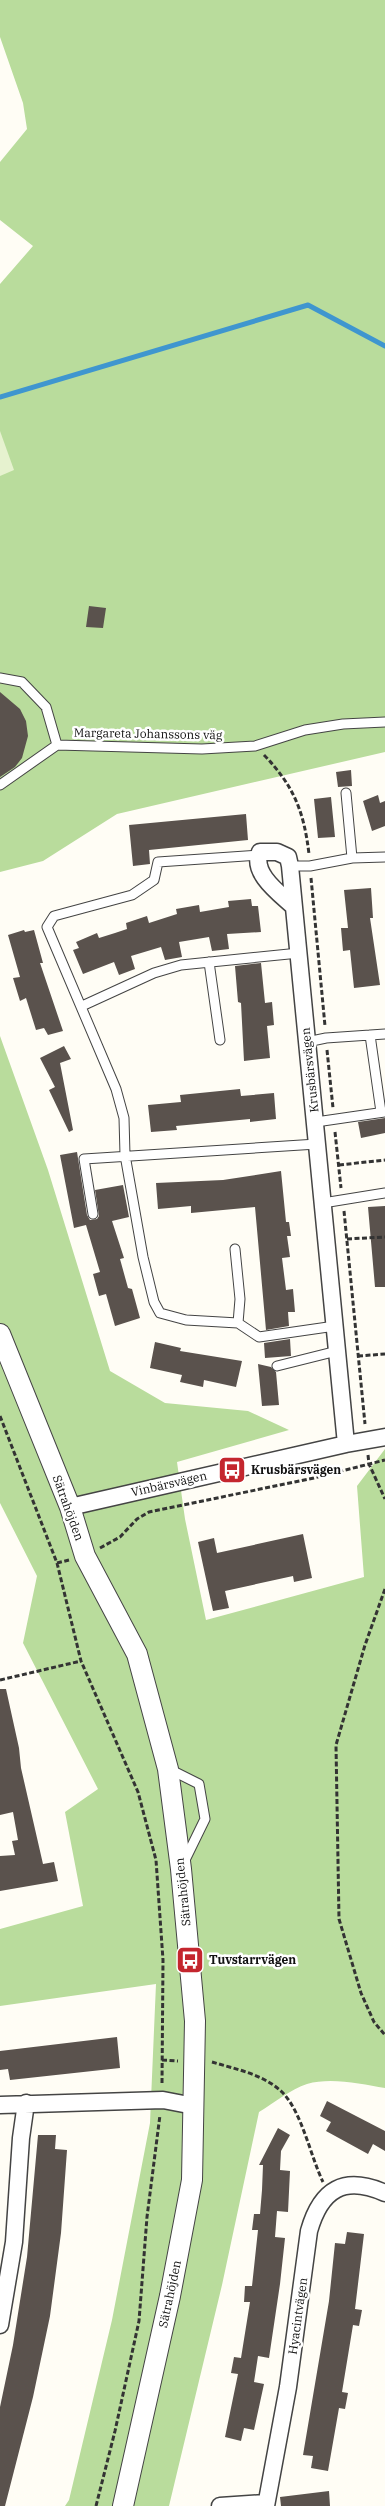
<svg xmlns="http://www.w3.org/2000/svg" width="385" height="2506" font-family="'IBM Plex Serif',serif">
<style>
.forest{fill:#b9dc9c}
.pitch{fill:#e6f2cf}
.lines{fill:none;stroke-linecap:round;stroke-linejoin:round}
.stream{stroke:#3f96cf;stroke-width:5}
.building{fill:#5a524d}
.service-casing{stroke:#444;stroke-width:11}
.minor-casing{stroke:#444;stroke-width:19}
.tertiary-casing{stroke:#444;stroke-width:22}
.path{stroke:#333;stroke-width:3;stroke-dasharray:5 2.5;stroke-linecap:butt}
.service{stroke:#fff;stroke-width:9}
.minor{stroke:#fff;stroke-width:16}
.tertiary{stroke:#fff;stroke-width:20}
.labels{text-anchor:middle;stroke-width:5;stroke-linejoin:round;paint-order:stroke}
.street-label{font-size:12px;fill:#111;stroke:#fff}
.poi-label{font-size:12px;font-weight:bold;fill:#111;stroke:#fff;text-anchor:start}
</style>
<rect width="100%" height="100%" fill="#fffdf5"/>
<path class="forest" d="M0 0H385V752L117 814 43 861 0 872V284L33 246 0 220V162L27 129 23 103 0 37Z
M0 1036 48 1170 110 1371 165 1403 248 1411 289 1430 177 1462 185 1519 206 1620 364 1577 357 1486 385 1449V2088C361 2084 331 2077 307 2084 291 2089 274 2103 259 2112L222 2285 169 2506H65L69 2500 112 2320 150 2123 156 1984 0 2006V1929L83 1906 65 1812 98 1789 23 1643 37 1576 0 1503Z"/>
<path class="pitch" d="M0 431 14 470 0 476Z"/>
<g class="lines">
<path class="stream" d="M0 397 308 305 385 346"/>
</g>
<path class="building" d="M89 606 106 608 103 628 86 627Z
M0 692 20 709 26 721 28 736 22 758 15 767 0 777Z
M351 770 352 786 338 787 336 772Z
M378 795 380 803 385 801V826L372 831 363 801Z
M331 797 335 837 318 838 314 799Z
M246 814 248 840 149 850 150 864 133 866 129 825Z
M371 888 373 918H370L380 985 354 988 350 950 343 951 341 928H348L344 890Z
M251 899 252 906H258L261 932 227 934 229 949 212 951 209 937 179 942 182 957 165 960 161 947 131 956 135 969 119 975 114 962 83 974 73 950 79 948 76 942 97 933 99 938 115 933 127 929 126 923 147 916 149 923 177 914 176 909 199 905 200 912 229 907 228 901Z
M24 930 25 932 34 930 43 963H40L63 1031 48 1035 44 1028 36 1030 26 998 20 1001 13 978 20 977 8 935Z
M261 963 265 1003 272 1002 274 1025 267 1026 270 1058 244 1061 241 1003 238 1002 235 966Z
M64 1046 71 1059 60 1063 73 1130 69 1132 49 1090 55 1087 40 1058Z
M240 1089 241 1096 274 1093 276 1119 250 1122V1119L176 1126 177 1130 151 1132 148 1105 181 1102 180 1095Z
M385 1118V1133L361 1138 358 1122Z
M77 1152 87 1215 90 1220 97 1219 99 1216 95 1190 123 1185 129 1217 112 1221 124 1258 120 1259 128 1288 132 1289 140 1318 115 1326 106 1294 99 1296 93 1274 100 1272 86 1225 74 1228 60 1155Z
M281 1171 286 1222H289L291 1236H287L290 1257 282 1258 286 1290 293 1289 295 1312H288L289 1326 266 1330 255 1207 191 1213V1206L158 1209 156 1183 223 1180Z
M385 1206V1287H375L368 1207Z
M290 1339 291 1356 265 1358 264 1343Z
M155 1342 181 1348 180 1351 242 1361 236 1387 204 1380 203 1387 180 1382 182 1375 150 1368Z
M258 1364 271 1367 276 1372 279 1405 262 1406Z
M303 1534 312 1578 294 1582 293 1576 225 1591 229 1608 213 1611 198 1542 214 1538 217 1553Z
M0 1689H6L19 1748 21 1768 43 1864 54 1862 58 1881 0 1891V1856L15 1855 12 1841 18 1840 13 1812 0 1815Z
M117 2037 120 2068 10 2080 8 2069 0 2070V2051Z
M327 2101 385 2131V2151L373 2144 368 2154 326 2131 331 2122 320 2116Z
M278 2128 290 2135 281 2151 280 2170 290 2171 288 2212 277 2211 275 2237 285 2238 280 2284 269 2358 258 2356 254 2382 264 2384 254 2430 244 2428 241 2441 225 2437 238 2374 231 2373 234 2357 241 2358 250 2302H244L245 2286H252L258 2230H252L254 2214H260L262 2190 263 2165H259Z
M38 2135H56L55 2149 67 2150 61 2233 50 2316 33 2397 5 2506H0V2407L13 2345 27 2257Z
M347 2232 364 2234 355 2309 362 2310 359 2326 353 2325 342 2392 348 2393 345 2409 339 2408 328 2471 311 2468 313 2456 303 2455 329 2301 335 2243 345 2244Z
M329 2491 330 2506H281L280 2497Z"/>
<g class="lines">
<g class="service-casing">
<path id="service" d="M0 678 22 682 46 707 57 745 0 785
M57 745 202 749 255 746 305 730 343 724 385 722
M346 793 352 858
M258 855 158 862 154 880 132 895 54 916 47 927 116 1089 124 1118 125 1155 143 1257 154 1302 160 1313 186 1320 238 1323 259 1337 335 1326
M290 866H310L352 858 385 857
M209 962 220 1040
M82 1006 154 973 181 965 299 953
M370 1035 381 1112
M307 1042 326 1038 385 1034
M316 1122 385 1112
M323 1203 385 1193
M93 1214 84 1159 317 1144
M235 1249 240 1299 238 1323
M277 1366 337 1351
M169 1769 199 1784 205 1819 184 1862"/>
</g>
<g class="minor-casing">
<path id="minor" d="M293 906C279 893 251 873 260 852H277L288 857 290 866 346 1444
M70 1507 346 1444 385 1437
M0 2105 163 2100 194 2106
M0 2325 14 2242 21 2138 26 2103
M220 2506 265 2503
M266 2506 288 2387 309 2231C321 2189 344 2175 385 2193"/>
</g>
<g class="tertiary-casing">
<path id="tertiary" d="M0 1334 70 1507 85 1556 137 1654 168 1769 181 1869 195 2021 192 2180 170 2296 123 2506"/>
</g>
<path class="path" d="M264 755C294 786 304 812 309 854
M311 878 325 1026
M327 1050 333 1108
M335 1132 341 1188
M339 1165 385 1160
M344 1211 365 1424
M347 1239 385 1237
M358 1356 385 1354
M0 1416 57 1563 81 1661 138 1792 156 1860 163 1960 162 2084
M368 1455 369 1464 385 1499
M100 1548 120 1537 137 1519 149 1512 314 1478 385 1460
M57 1563 69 1560
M385 1589 365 1645 336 1745 339 1919 361 1993 374 2022 385 2035
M0 1680 81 1661
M162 2060 178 2061
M212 2062C235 2069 263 2074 282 2092 302 2112 310 2155 323 2182
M96 2506 115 2431 139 2321 147 2217 160 2115"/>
<use href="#service" class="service"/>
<use href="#minor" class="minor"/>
<use href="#tertiary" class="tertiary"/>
</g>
<defs>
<g id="bus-square" transform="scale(1.4375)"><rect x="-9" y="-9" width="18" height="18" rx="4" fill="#c4262e" stroke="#fff"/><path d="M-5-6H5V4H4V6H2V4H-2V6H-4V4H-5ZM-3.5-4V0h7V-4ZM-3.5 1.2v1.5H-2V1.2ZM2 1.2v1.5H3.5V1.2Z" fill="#fff"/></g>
</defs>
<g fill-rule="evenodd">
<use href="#bus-square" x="232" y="1470"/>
<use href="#bus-square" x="190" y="1960"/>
</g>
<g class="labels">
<g class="street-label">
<text transform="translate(148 734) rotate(1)" y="4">Margareta Johanssons väg</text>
<text transform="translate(310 1070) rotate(-96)" y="4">Krusbärsvägen</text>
<text transform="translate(169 1484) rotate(-13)" y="4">Vinbärsvägen</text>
<text transform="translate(68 1508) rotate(70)" y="4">Sätrahöjden</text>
<text transform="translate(183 1892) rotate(-96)" y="4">Sätrahöjden</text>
<text transform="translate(170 2294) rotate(-78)" y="4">Sätrahöjden</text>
<text transform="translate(298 2316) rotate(-82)" y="4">Hyacintvägen</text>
</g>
<g class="poi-label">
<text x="251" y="1474">Krusbärsvägen</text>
<text x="209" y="1964">Tuvstarrvägen</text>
</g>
</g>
</svg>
